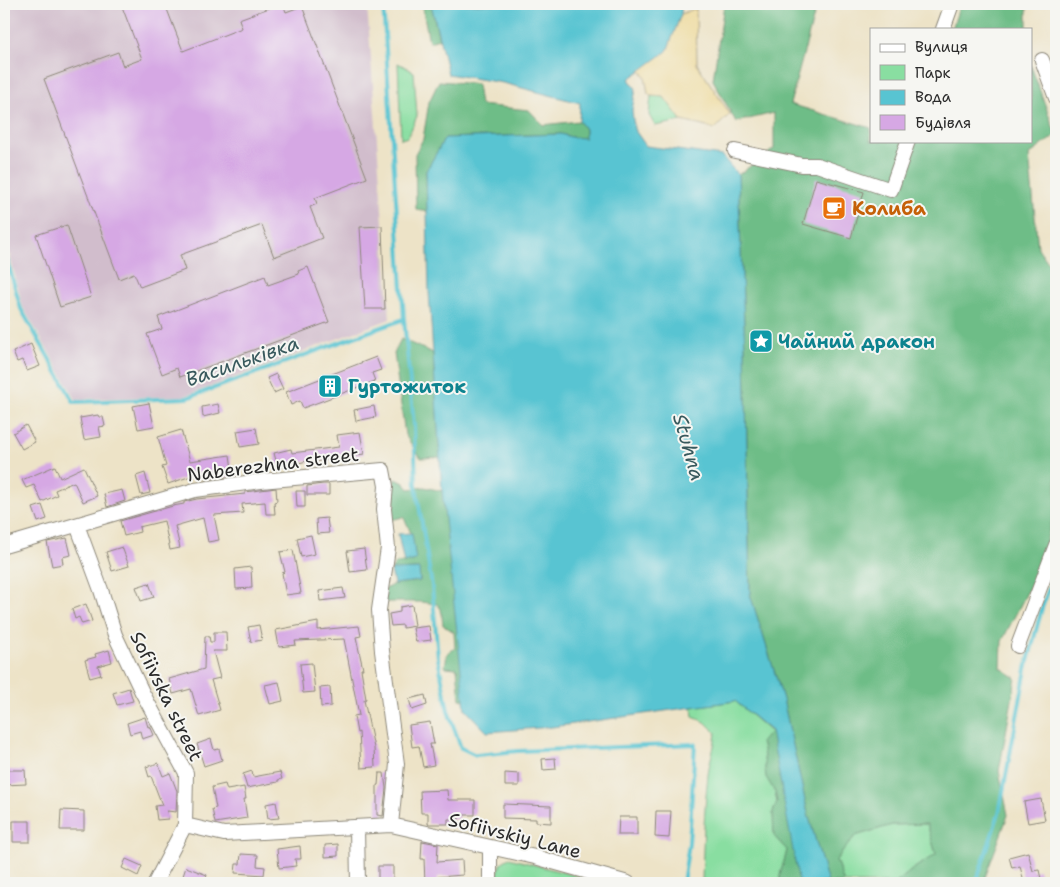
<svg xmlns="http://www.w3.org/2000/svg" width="1060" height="887" font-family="'Shantell Sans',sans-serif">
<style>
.industrial{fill:#d1bdcc}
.green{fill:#89dea1;stroke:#5a8466}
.forest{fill:#6ebd87;stroke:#4c7459}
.sand{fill:#eeda9e;stroke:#8c8264}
.water{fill:#58c4d2;stroke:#42787e}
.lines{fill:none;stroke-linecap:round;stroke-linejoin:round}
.stream{stroke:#58c4d2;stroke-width:4}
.building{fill:#d6a8e4}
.minor-casing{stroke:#8c8779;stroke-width:16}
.minor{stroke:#fff;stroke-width:14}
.labels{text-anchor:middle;stroke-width:4;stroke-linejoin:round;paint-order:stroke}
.food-label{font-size:19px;font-weight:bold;fill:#c56008;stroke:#f6f6f2;text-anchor:start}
.culture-label{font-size:19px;font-weight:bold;fill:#0d838f;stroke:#f6f6f2;text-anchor:start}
.street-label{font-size:19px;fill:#2b2b2b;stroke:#f6f6f2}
.water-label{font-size:20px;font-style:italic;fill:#38595d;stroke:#f6f6f2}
</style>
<rect width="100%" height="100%" fill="#f6f6f2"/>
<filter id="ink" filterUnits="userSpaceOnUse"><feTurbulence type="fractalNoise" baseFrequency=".02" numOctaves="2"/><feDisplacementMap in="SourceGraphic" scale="10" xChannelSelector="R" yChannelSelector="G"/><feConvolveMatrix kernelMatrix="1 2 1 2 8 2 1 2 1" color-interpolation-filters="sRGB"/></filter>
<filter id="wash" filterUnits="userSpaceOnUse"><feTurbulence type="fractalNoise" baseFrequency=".0096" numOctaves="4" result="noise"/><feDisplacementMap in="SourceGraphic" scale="20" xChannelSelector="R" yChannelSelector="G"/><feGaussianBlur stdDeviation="1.12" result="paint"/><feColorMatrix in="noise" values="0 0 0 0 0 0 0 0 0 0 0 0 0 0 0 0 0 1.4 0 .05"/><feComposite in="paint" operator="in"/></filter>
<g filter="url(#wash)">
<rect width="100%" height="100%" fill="#ede3c7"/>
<path class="industrial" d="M4 4H367L390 319 185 396 76 399 23 307 8 248 4 118Z"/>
<path class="green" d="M398 63 414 72 417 116 408 137 401 139Z
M651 96 664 97 682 121 655 126 649 115Z
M735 701 772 733 761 743 763 748 766 777 775 792 777 802 773 812 774 836 787 850C785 862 779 871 780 883H702C703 847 704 811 708 775 709 761 715 748 716 733L705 722 693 717 692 707Z
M927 824 936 854 913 869 896 883H844L836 860 855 836 892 825Z
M509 858 603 883H530L510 880 508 883H495L501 863Z"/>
<path class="forest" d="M422 4H431L439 39 429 42Z
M724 4H817L790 104 871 128V141H1031V66L1056 135 1029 155 1038 248 1056 274V505L1039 569 1002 641 1001 668 1016 678 999 771 1008 815 983 883H896L913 869 936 854 927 824 892 825 855 836 836 860 844 883H828L808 814 783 699 750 594 745 349 738 175 774 149V113L736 122 713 80Z
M960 4H1027V29H952Z
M439 81 477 84 480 105 529 110 543 125 579 121 585 129V138L571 137 561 134 445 138 426 171 427 212 416 209 415 154 423 139 429 102Z
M401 339 433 353 440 457 421 458 405 435 394 353Z
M396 479 404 483 409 489 424 487 442 491 463 562 475 702 460 699 457 668 445 667 447 654 455 648 454 632 443 625 441 609 437 604 421 602H385V589L394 584 420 581 419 569 391 570 396 563H404L416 560C413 544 412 530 403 517L391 520C387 506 388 491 396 479Z
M777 732 801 883H780C779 871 785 862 787 850L774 836 773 812 777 802 775 792 766 777 763 748 761 743 768 734Z"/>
<path class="sand" d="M696 8 697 64 730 114 715 129 682 121 664 97 651 96 648 94 645 76 640 70 667 51 681 14Z"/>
<path class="water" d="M431 4H682L681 14 667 51 629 79 636 89 632 110 634 129 646 146 722 156 738 175 745 349 750 594 783 699 808 814 828 883H799L771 731 735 701 552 727 487 732 465 709 442 491 429 292 426 171 445 138 561 134 571 137 585 138V129L579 121 580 103 503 83 448 74Z
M412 533 416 560 404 563 398 534Z
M419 569 420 581 394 584 391 570Z"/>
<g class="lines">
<path class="stream" d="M383 4 404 319 414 425 416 486 432 586 438 658 448 711 461 748 476 755 518 751 695 744 689 843 683 883
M4 256H6L21 309 74 402 187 398 404 319
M976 883 999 813 1026 669 1042 608 1056 569"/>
</g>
<g id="blocks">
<path class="building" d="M121 4H165L183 51 242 28 239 19 280 4H283L286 12 302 6 367 178 315 198 317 204 310 207 322 238 274 257 262 225 180 255 185 270 140 287 134 273 119 279 44 79 118 52 123 66 142 59Z
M816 179 864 192 851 238 803 224Z
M67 225 91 297 60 307 36 235Z
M382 226 385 309H365L360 227Z
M308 267 329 322 180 377 177 368 162 374 147 334 162 329 158 317 265 276 268 285 299 274 298 271Z
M31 344 40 366 27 371 22 360 17 362 13 352Z
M376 357 381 370 372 373 375 381 303 408 300 401 291 405 286 392Z
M276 374 283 389 274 393 267 378Z
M149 403 154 426 138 429 133 406Z
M218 404 220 413 203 417 202 407Z
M374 406 376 417 356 421 354 410Z
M98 415 99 417H103L105 426 99 427 101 437 84 440 80 418Z
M26 425 35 442 22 449 13 433Z
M256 428 259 444 240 447 237 431Z
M181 430 190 461 230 455 233 476 204 480 203 472 168 484 162 467 166 466 158 437Z
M360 432 364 454 321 461 308 462 307 461 278 468 274 453 291 449 292 453 339 447 337 435Z
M55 466 60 478 84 467 97 496 83 502 74 482 55 490 57 495 42 502 34 485 26 488 22 480Z
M145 473 150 493 141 495 136 476Z
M323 484H329V495H307V486Z
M276 488 277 501 274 502 275 514H266L265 502 242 504 243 513 214 515 219 540 208 542 203 518 175 526 180 548 170 550 164 521 139 527 140 532 124 536 120 521 173 506 184 504V502L197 499 245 494V492Z
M122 490 125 501 107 507 104 494Z
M296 491H305V507H297Z
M42 505 47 519 38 522 33 508Z
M327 518 329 533 317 534 316 519Z
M311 535 315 554 301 557 297 538Z
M67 538 71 555 62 557 63 564 52 566 47 542Z
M122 547 129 566 112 571 106 552Z
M364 549 367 570 350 572 347 551Z
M293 550 301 593 286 595 282 573 285 572 280 552Z
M251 567 252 588 236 589 235 569Z
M149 583 154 597 141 601 136 587Z
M343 588 345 598 320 601 319 591Z
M86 604 92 621 82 624 79 617 75 619 72 609Z
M412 605 415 626 403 628V625L391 626 389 614 400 612V607Z
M318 622V630L359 626 361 636 356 637 363 669H361L366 699 364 700 374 748 375 767 361 768 359 732 357 733 354 716 359 715 344 639 295 641 296 645 279 647 276 630Z
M259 625 262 640 251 642 248 627Z
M429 626 431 640 416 642 413 628Z
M214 632H226L227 651H213L220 678 211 680 220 710 199 716 191 689 173 694 169 679 204 669 205 636H209L210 642H214Z
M109 650 112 662 98 666 101 675 90 678 85 660 96 657 95 654Z
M312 663 315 692 303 693 300 664Z
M279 682 283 701 270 704 265 685Z
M330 687 331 706 321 707 320 688Z
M129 688 133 701 117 705 113 693Z
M425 695 427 705 412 710 409 699Z
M145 717 148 727 150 726 154 735 142 739 140 731 130 734 127 723Z
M430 722 434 744H430L434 765 423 767 419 746 412 747 409 725Z
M211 739 214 750 219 749 222 760 204 766 197 744Z
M555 758 556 769 543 770 542 759Z
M158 763 163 776 170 773 177 791 176 812 167 811 168 819 157 820 155 806 162 805 151 776 149 777 146 767Z
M4 770H25L26 784 4 785Z
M252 771 253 777 280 772 282 779 278 780V782L247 788 243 774Z
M379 773H384L386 788 383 816 377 815V785H378Z
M505 773 519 774V786H505Z
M225 784 227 790 244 787 246 799H244L247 818 215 823 212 809 216 808 212 787Z
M447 790 448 800H475V815H459V819H448V824H428V813H421L420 791Z
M1041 799 1045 820 1028 823 1024 802Z
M276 802 279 818 268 819 266 804Z
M503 804 551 806V823L536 822V819L503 818Z
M61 810 84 811V830H60Z
M656 811H671L669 838 655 837Z
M619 817H637V835H618Z
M13 821H30V842H13Z
M422 841 438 844 437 862 462 860 463 875 438 877V883H425L424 859H421Z
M338 844V856L325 857V845Z
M300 846 301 859H295L296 866 279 868 277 849Z
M1028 852 1033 871 1039 870 1042 883H1024L1020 866 1012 868 1009 857Z
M241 854 258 855 257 866 265 867 264 875 235 873 236 864H240Z
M126 859 142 866 138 876 122 868Z
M378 866H393V881L378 882Z
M186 867 207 875 204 883H184L185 880 182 879Z"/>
</g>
</g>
<g filter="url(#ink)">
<use href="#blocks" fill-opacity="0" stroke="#8c8779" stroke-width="1"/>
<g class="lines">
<g class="minor-casing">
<path id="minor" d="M943 29 952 4
M1042 60 1056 98
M735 151 802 165H817L891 190 908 141
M77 525 101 590 115 635 142 692 186 773 185 825 155 883
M4 546 195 490 261 481 383 470 386 486 384 509 388 548 379 610 382 651 397 764 391 825
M1018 646 1056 545
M185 825 224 834 391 825 535 857 628 883
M357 827 358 883
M490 847V883"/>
</g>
<use href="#minor" class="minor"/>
</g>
</g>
<defs>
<g id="cafe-square" transform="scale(1.25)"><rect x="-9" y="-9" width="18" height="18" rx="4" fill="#e8710a" stroke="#f6f6f2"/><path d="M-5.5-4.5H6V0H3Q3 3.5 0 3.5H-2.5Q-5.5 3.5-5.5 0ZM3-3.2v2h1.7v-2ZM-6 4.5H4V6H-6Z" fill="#fff"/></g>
<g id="sight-square" transform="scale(1.25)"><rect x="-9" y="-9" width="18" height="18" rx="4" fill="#0f9aa8" stroke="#f6f6f2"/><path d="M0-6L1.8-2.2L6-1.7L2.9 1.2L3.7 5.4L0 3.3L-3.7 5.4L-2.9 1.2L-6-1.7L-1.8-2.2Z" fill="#fff"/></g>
<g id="building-square" transform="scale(1.25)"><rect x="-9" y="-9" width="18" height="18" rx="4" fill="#0f9aa8" stroke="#f6f6f2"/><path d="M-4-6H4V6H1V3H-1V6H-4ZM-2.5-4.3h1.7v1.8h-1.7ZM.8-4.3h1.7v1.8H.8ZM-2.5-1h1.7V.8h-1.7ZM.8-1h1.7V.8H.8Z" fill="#fff"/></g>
</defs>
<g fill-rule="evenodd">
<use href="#cafe-square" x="834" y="208"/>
<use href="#sight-square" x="761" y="341"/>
<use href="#building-square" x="330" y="386"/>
</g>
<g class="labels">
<g class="food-label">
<text x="852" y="215">Колиба</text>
</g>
<g class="culture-label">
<text x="778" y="348">Чайний дракон</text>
<text x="348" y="393">Гуртожиток</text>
</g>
<g class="street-label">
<text transform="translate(273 464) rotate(-7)" y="7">Naberezhna street</text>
<text transform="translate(167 696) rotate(64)" y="7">Sofiivska street</text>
<text transform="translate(515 835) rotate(14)" y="7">Sofiivskiy Lane</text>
</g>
<g class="water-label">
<text transform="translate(242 361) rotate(-19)" y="7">Васильківка</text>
<text transform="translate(689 447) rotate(74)" y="7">Stuhna</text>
</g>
</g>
<rect width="1060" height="887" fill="none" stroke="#f6f6f2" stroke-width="20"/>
<rect x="870" y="28" width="162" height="115" fill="#f6f6f2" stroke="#a5a5a2"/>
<rect x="880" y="44" width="25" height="8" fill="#ffffff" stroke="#a5a5a2"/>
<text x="915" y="52" font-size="15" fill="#2b2b2b">Вулиця</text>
<rect x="880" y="65" width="25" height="15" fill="#89dea1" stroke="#a5a5a2"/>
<text x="915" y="78" font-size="15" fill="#2b2b2b">Парк</text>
<rect x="880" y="90" width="25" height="15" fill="#58c4d2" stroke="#a5a5a2"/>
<text x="915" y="102" font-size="15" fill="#2b2b2b">Вода</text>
<rect x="880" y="115" width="25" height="15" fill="#d6a8e4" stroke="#a5a5a2"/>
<text x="915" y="128" font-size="15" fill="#2b2b2b">Будівля</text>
</svg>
